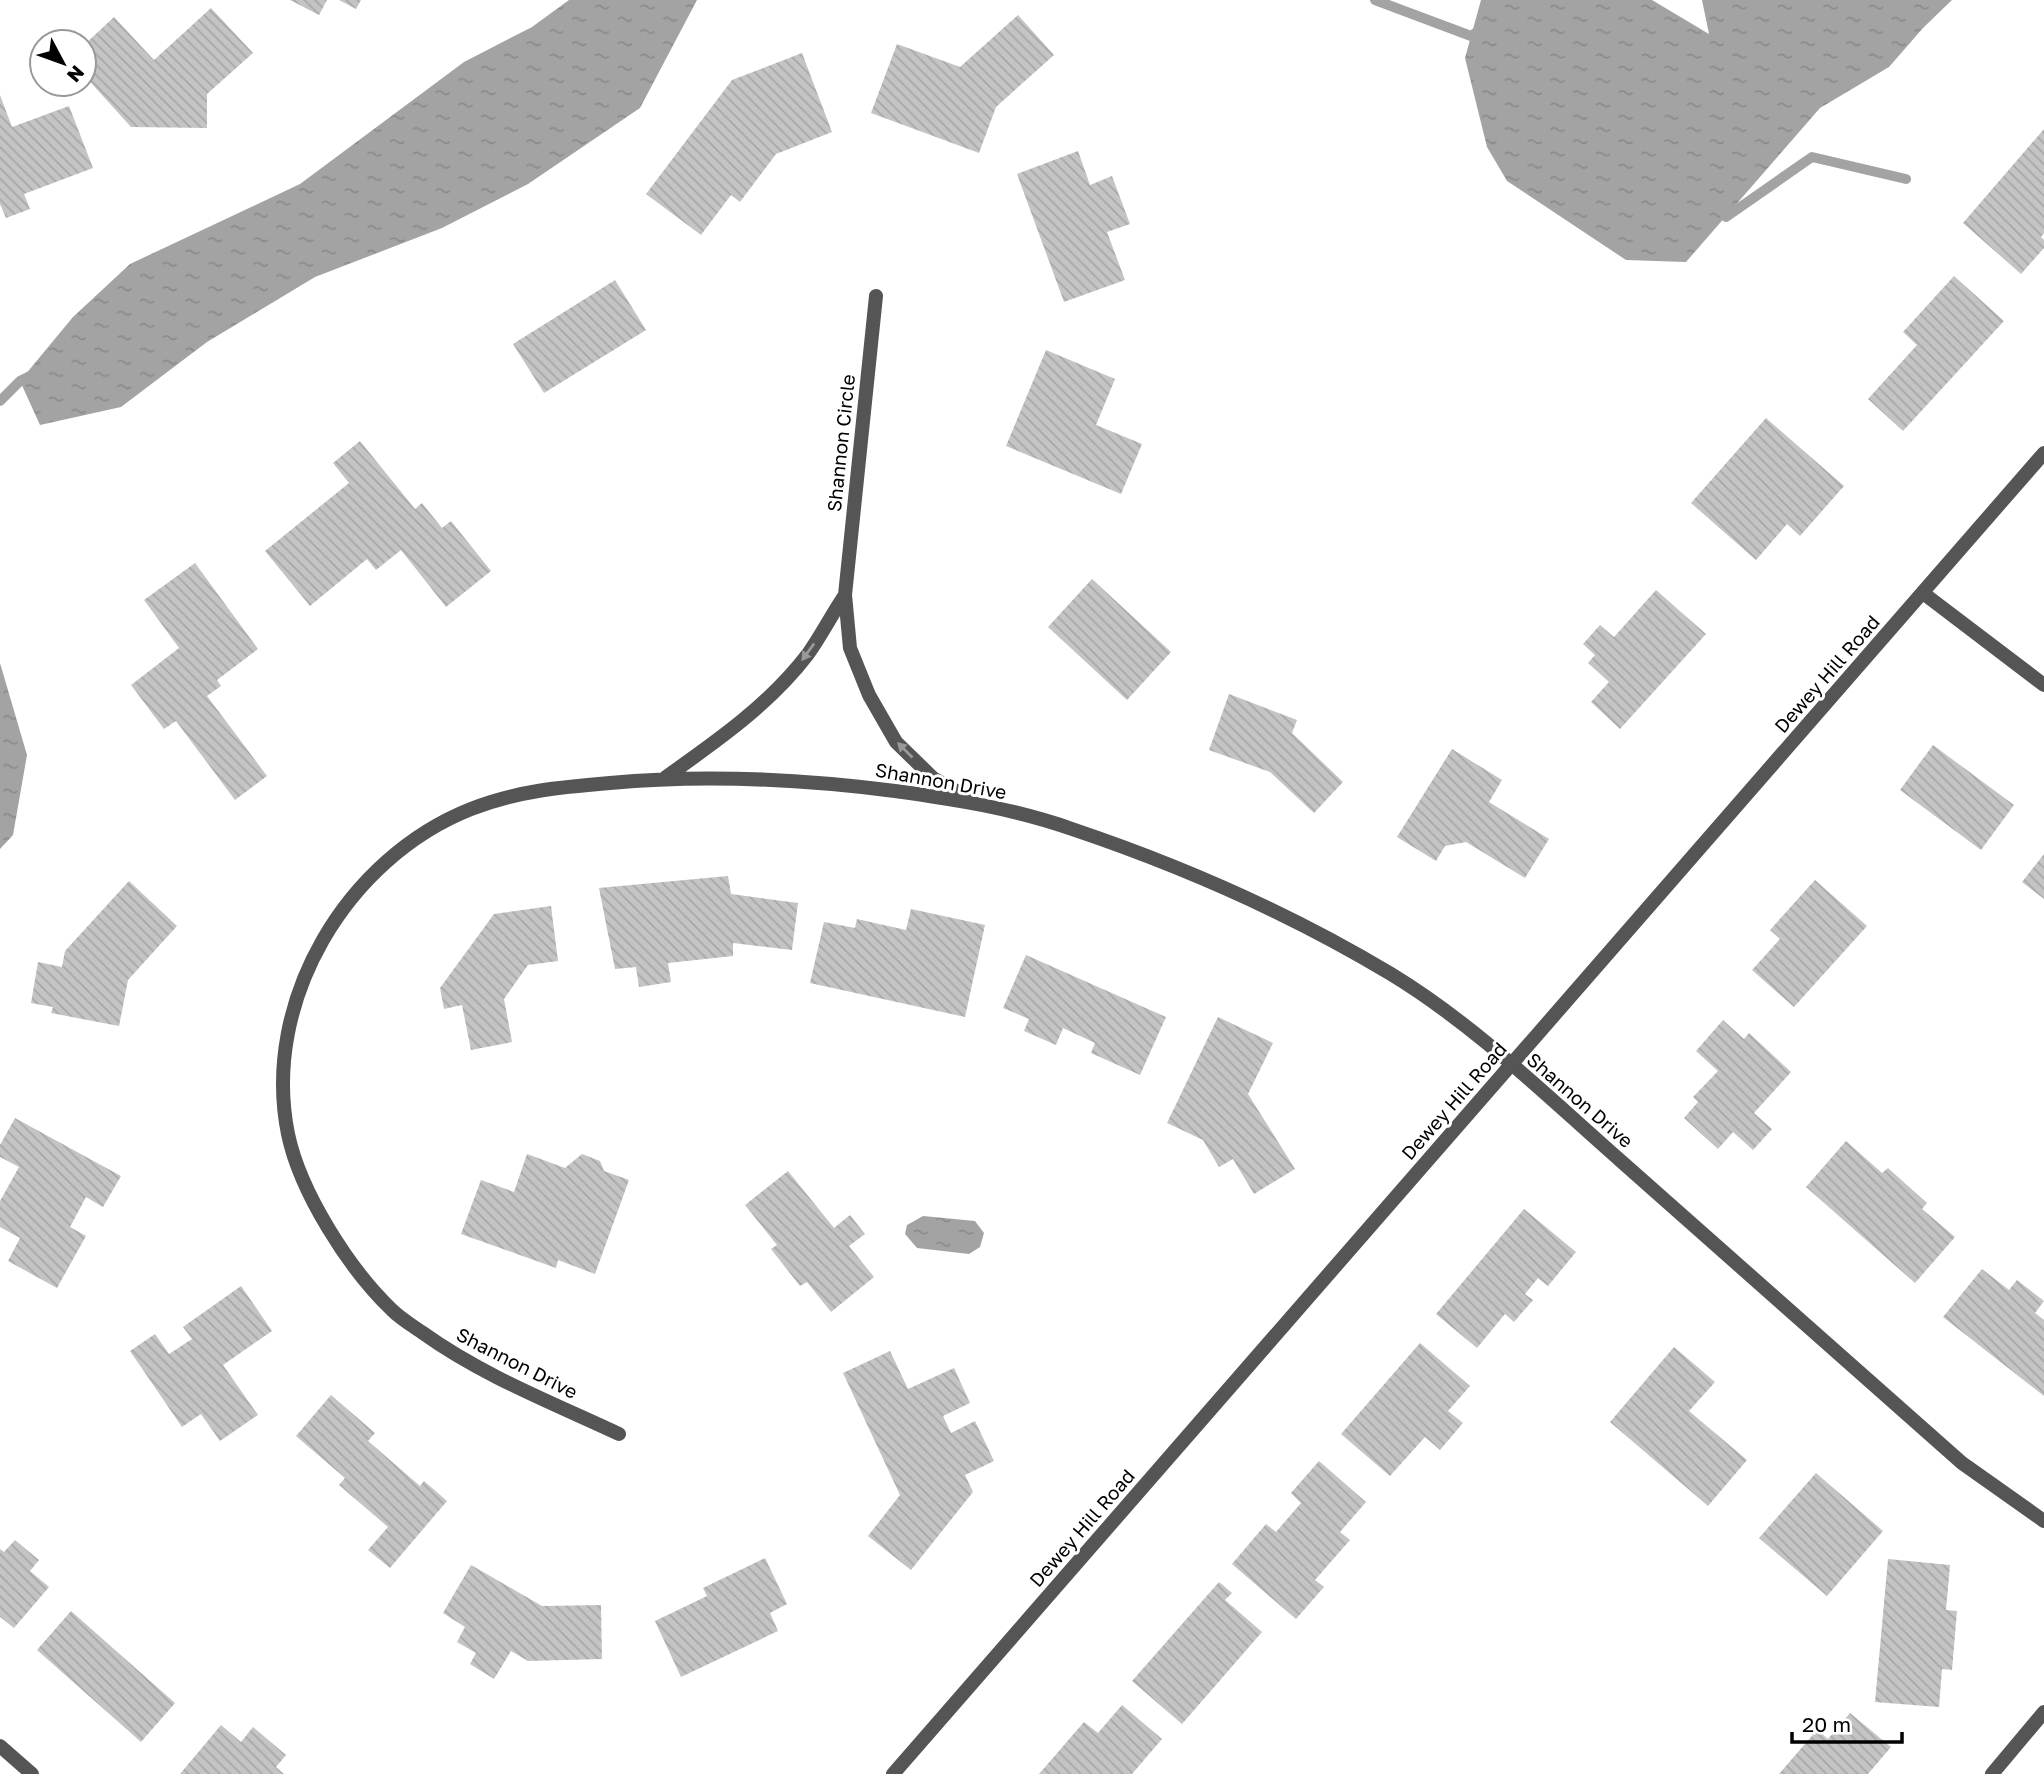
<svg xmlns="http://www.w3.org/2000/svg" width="2044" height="1774" font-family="'Golos Text',sans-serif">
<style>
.water{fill:url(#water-ripples)}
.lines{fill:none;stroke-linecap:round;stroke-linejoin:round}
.stream{stroke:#a3a3a3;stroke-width:10}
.building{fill:url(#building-back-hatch)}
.minor{stroke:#555;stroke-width:14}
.tertiary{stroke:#555;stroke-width:14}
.oneway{fill:#999}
.labels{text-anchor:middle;stroke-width:6;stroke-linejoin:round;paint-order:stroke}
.street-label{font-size:19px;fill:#000;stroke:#fff}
</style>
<defs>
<pattern id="water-ripples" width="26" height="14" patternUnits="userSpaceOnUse" patternTransform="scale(1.75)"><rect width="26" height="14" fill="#a3a3a3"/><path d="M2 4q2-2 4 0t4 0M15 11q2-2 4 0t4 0" fill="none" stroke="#8b8b8b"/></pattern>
<pattern id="building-back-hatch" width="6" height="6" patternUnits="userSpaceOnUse" patternTransform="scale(1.75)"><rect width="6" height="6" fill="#c4c4c4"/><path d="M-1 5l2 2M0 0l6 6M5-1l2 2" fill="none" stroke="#a7a7a7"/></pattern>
</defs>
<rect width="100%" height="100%" fill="#fff"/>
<path class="water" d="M569 0H697L640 108 528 184 442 228 315 277 207 342 121 407 40 425 20 381 73 317 130 264 300 184 464 62 532 27Z
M1481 0H1652L1709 34 1702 0H1952L1923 28 1889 67 1820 108 1686 262 1626 260 1507 181 1487 147 1465 58Z
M0 663 27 755 13 835 0 849Z
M923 1216 975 1221 984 1233 980 1247 969 1254 917 1248 905 1234 907 1225Z"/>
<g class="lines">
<path class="stream" d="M1375 0 1471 36 1481 29
M1720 207 1726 217 1812 157 1906 179
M0 401 20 381 32 375"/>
</g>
<path class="building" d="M290 0H327L319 15Z
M339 0H361L356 9Z
M211 8 253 53 207 94V128L131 127 84 75V45L114 17 154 60Z
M1018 15 1054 55 996 107 979 153 871 113 897 44 960 67Z
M802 53 832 132 776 154 740 202 731 195 701 235 646 194 732 80Z
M0 95 12 127 69 106 93 168 24 194 30 209 6 218 0 204Z
M2044 129V233L2041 237 2044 240V248L2021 274 1963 223Z
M1078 151 1090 185 1112 176 1130 224 1107 232 1125 280 1064 302 1017 174Z
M1954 276 2004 321 1903 431 1868 399 1917 345 1903 332Z
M615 280 646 330 544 393 513 344Z
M1046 350 1115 379 1096 425 1142 444 1121 494 1006 446Z
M1766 418 1844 486 1800 536 1787 524 1756 560 1691 503Z
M360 441 415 509 422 503 442 528 451 521 491 571 446 607 401 550 376 570 367 559 310 606 265 551 349 483 333 463Z
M195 563 258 649 217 680 221 686 207 696 267 776 235 800 176 721 164 729 131 685 179 648 144 600Z
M1092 579 1171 652 1127 700 1048 627Z
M1656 590 1706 634 1620 729 1591 702 1609 682 1588 663 1595 655 1583 644 1600 625 1614 637Z
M1229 694 1297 720 1292 733 1343 782 1314 813 1270 772 1209 750Z
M1933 745 2014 805 1981 850 1900 790Z
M1452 749 1502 780 1489 802 1549 839 1525 878 1466 842 1445 846 1436 861 1397 837Z
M2044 854V899L2022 882Z
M728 876 731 894 798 903 792 950 733 943V956L668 963 671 982 639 987 636 967 615 969 599 888Z
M1815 880 1867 926 1794 1007 1752 970 1780 939 1770 930Z
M129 881 177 926 128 980 119 1026 51 1013 53 1007 31 1003 38 962 62 967 65 951Z
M551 906 558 961 528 965 504 999 512 1042 471 1050 462 1005 444 1009 440 988 494 914Z
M911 909 985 925 965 1017 810 983 824 922 855 928 857 919 906 930Z
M1026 955 1166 1017 1140 1075 1091 1053 1095 1043 1063 1028 1056 1045 1024 1031 1029 1019 1003 1008Z
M1218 1017 1273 1043 1248 1094 1295 1169 1254 1194 1233 1159 1219 1167 1203 1140 1167 1123Z
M1723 1020 1744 1039 1749 1033 1791 1072 1754 1113 1772 1129 1753 1150 1733 1132 1718 1149 1684 1118 1698 1102 1693 1097 1718 1071 1696 1051Z
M15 1118 121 1176 103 1207 86 1197 70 1227 86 1236 57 1288 8 1261 20 1238 0 1227V1201L19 1167 0 1157V1145Z
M1846 1141 1882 1173 1888 1168 1927 1203 1922 1209 1955 1237 1915 1283 1806 1187Z
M527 1154 565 1168 582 1154 600 1161 604 1171 629 1180 595 1274 558 1260 556 1268 461 1234 481 1180 514 1192Z
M788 1171 834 1228 850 1215 865 1234 849 1246 874 1277 831 1312 807 1282 800 1286 771 1249 777 1245 745 1205Z
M1524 1209 1576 1252 1548 1286 1538 1278 1525 1294 1533 1300 1514 1322 1505 1314 1477 1348 1436 1314Z
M1982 1269 2009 1290 2017 1280 2044 1301 2035 1313 2044 1320V1396L1943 1317Z
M241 1286 272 1331 223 1365 258 1415 220 1441 201 1414 182 1427 130 1351 155 1334 169 1354 192 1339 183 1327Z
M1420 1343 1470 1386 1448 1411 1463 1423 1440 1450 1425 1437 1390 1476 1341 1434Z
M1674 1347 1715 1382 1689 1411 1747 1460 1708 1506 1610 1422Z
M890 1351 908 1389 954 1368 970 1403 943 1416 951 1433 975 1421 994 1461 965 1475 973 1492 911 1570 868 1536 900 1495 843 1373Z
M331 1395 375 1433 368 1441 420 1486 424 1481 447 1501 390 1568 368 1550 388 1527 339 1485 345 1478 296 1436Z
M1319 1461 1366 1502 1340 1532 1350 1540 1315 1580 1324 1587 1296 1619 1232 1564 1266 1524 1276 1532 1301 1503 1291 1493Z
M1816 1473 1883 1531 1827 1596 1759 1538Z
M15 1540 39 1560 30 1571 49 1587 14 1628 0 1617V1549L4 1552Z
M765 1558 787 1604 770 1613 778 1631 681 1677 655 1621 707 1596 703 1588Z
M1888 1559 1950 1565 1946 1610 1957 1611 1952 1670 1942 1669 1939 1707 1875 1702Z
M471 1565 542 1606 601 1605 602 1659 528 1661 511 1651 494 1679 470 1664 476 1653 457 1642 465 1627 443 1613Z
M1219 1582 1232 1593 1225 1600 1262 1632 1182 1724 1132 1681Z
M71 1611 175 1703 141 1742 37 1650Z
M1122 1705 1162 1739 1132 1774H1039L1084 1722 1098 1733Z
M1850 1713 1891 1747 1868 1774H1779L1817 1730 1828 1739Z
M221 1725 241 1742 253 1727 286 1755 276 1767 284 1774H180Z"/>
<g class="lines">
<path class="minor" d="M876 296 845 595 850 648 869 695 896 742 933 778 969 798
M1923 593 2044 685
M666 777C717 741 770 704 808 654 821 636 832 614 845 595
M619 1434C553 1403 483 1376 423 1333 413 1326 401 1319 392 1310 349 1269 300 1192 288 1134 261 1001 347 858 471 809 516 791 562 787 610 783 705 774 801 779 895 791 954 799 1015 809 1072 829 1182 866 1291 914 1391 974 1475 1025 1548 1097 1622 1162 1735 1262 1849 1363 1962 1463L2044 1521
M0 1746 32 1774
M1992 1774 2044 1712"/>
<path class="tertiary" d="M893 1774 2044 453"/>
</g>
<defs><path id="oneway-solid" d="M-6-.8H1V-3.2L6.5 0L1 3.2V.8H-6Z" transform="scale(1.75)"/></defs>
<g class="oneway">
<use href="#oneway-solid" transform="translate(808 652) rotate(126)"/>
<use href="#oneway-solid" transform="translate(905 750) rotate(-135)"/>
</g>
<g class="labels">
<g class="street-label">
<text transform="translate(841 443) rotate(-84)" y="7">Shannon Circle</text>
<text transform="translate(1827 674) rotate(-49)" y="7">Dewey Hill Road</text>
<text transform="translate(941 781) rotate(10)" y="7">Shannon Drive</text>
<text transform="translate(1580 1100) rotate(41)" y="7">Shannon Drive</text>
<text transform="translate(1454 1101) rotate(-49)" y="7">Dewey Hill Road</text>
<text transform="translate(517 1363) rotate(27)" y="7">Shannon Drive</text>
<text transform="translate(1082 1528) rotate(-49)" y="7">Dewey Hill Road</text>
</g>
</g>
<g transform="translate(63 63) rotate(131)"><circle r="33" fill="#ffffff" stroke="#999999" stroke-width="2"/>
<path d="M0-5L12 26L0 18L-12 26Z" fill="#000000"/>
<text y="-10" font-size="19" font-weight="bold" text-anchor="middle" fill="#000000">N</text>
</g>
<path d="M1792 1732v10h110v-10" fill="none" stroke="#000000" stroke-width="3.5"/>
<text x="1802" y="1732" font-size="21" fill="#000000" stroke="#ffffff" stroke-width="5" paint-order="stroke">20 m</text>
</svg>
